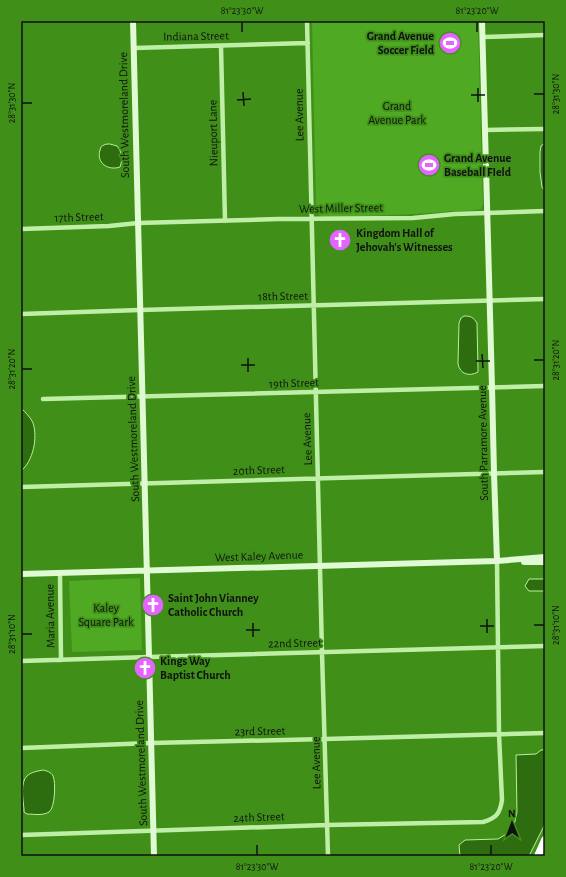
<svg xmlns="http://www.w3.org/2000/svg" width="566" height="877" font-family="'Alegreya Sans',sans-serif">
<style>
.green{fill:#4fa922}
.water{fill:#2d6d10;stroke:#b8f199}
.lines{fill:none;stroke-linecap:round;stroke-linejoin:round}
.street{stroke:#bfefa7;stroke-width:4.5}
.secondary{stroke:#e0fad4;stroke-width:6}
.highway{stroke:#fff;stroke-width:8}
.ticks{fill:none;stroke:#111;stroke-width:1.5}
.labels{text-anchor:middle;stroke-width:3.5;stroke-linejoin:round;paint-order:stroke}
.street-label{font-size:12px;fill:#111;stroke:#3f8f19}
.poi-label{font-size:12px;font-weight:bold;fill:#111;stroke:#3f8f19;text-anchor:start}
.park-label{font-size:12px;fill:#111;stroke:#3f8f19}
.neatline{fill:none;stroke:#111;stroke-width:1.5}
.ticks-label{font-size:10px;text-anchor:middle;fill:#111}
</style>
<rect width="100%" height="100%" fill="#3f8f19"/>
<path class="green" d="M312 21H478L483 205 481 209C469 212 456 210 444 212 403 215 363 216 322 217L319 215 316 207Z
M140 578 142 650 72 652 69 581Z"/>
<path class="water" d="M545 143V191L542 187 540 172V152L541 146Z
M110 144 117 146C122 152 123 159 120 167 108 171 96 163 100 150 101 147 101 146 104 145 105 144 109 144 110 144Z
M464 316C471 316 473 317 477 323L478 369V372C469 377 460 374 458 364L459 323 461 318Z
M21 408C25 412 31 418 33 423 38 438 33 461 21 471Z
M529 579H545V591H529L525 586Z
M541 750H545V824L529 856H460L459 845 465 840 498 839 513 830 517 812 516 755 536 754Z
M43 770C47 771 51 772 53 776 56 782 55 808 49 812 43 816 33 814 27 814L24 812V809C23 800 20 782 27 776 31 772 38 771 43 770Z"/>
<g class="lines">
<path class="street" d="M307 21 322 653 328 856
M483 37 545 35
M221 46 225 221
M134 48 308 43
M485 130 545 129
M21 229 109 226 138 223 278 219 413 218 455 214 545 211
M21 314 140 310 545 299
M43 399 545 386
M21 487 545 472
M60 573 61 660
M21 661 149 657 545 646
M21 748 151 743 325 739 545 733
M21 835 327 825 483 822C497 818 500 813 502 800L499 734 497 561"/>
<path class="secondary" d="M133 21 154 856
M482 21 492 387 494 473 497 561
M524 562H545
M21 574 497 561 545 557"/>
<path class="highway" d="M538 856 545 840"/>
</g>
<path class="ticks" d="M242 22V32M477 22V32M478 88V102M243 92 244 106M534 94H544M471 95H485M237 100 251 99M22 103H32M482 354 483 368M248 358V372M534 360H544M476 361H490M241 365H255M22 369H32M487 619V633M253 623V637M534 625H544M480 626H494M246 630H260M22 634H32M257 845V855M491 845V855"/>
<defs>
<g id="stadium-disc" transform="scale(1.15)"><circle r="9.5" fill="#e464ff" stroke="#3f8f19"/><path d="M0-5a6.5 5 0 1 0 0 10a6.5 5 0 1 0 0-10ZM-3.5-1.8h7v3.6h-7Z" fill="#fff"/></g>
<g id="church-disc" transform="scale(1.15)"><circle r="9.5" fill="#e464ff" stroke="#3f8f19"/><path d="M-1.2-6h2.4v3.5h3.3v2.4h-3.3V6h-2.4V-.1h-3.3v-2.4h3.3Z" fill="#fff"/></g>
</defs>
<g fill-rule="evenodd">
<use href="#stadium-disc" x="450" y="43"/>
<use href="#stadium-disc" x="429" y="165"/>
<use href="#church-disc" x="340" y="240"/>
<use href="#church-disc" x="153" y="605"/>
<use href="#church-disc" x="145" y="668"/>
</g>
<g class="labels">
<g class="street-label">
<text transform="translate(196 36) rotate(-1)" y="4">Indiana Street</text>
<text transform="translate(124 115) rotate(-91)" y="4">South Westmoreland Drive</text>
<text transform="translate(299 115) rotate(-91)" y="4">Lee Avenue</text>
<text transform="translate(213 133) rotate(-91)" y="4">Nieuport Lane</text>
<text transform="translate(341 208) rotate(-1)" y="4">West Miller Street</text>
<text transform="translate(79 217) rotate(-2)" y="4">17th Street</text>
<text transform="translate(283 296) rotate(-1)" y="4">18th Street</text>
<text transform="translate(294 383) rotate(-2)" y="4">19th Street</text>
<text transform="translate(133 439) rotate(-92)" y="4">South Westmoreland Drive</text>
<text transform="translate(307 439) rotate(-92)" y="4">Lee Avenue</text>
<text transform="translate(483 443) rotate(-91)" y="4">South Parramore Avenue</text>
<text transform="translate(259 470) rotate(-2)" y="4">20th Street</text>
<text transform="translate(259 556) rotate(-2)" y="4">West Kaley Avenue</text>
<text transform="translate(50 616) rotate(-91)" y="4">Maria Avenue</text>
<text transform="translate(295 643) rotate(-1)" y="4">22nd Street</text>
<text transform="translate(260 731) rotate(-1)" y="4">23rd Street</text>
<text transform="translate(141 763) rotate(-92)" y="4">South Westmoreland Drive</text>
<text transform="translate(316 763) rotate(-91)" y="4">Lee Avenue</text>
<text transform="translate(259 817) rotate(-2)" y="4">24th Street</text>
</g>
<g class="poi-label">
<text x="434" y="40" text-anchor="end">Grand Avenue<tspan x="434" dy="14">Soccer Field</tspan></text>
<text x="444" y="162">Grand Avenue<tspan x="444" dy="14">Baseball FIeld</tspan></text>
<text x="356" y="237">Kingdom Hall of<tspan x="356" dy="14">Jehovah's Witnesses</tspan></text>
<text x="168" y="602">Saint John Vianney<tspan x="168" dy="14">Catholic Church</tspan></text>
<text x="160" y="665">Kings Way<tspan x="160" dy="14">Baptist Church</tspan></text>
</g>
<g class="park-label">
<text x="397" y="110">Grand<tspan x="397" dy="14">Avenue Park</tspan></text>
<text x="106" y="612">Kaley<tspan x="106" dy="14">Square Park</tspan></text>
</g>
</g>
<rect width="566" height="877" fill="none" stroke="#3f8f19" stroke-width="44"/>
<g transform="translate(512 823) rotate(359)" stroke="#3f8f19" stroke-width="3" paint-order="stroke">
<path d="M0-3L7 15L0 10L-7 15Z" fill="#111111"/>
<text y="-6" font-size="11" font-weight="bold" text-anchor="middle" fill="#111111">N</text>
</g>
<rect x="22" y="22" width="522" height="833" class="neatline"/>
<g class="ticks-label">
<text x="242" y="14">81°23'30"W</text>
<text x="477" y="14">81°23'20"W</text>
<text transform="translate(555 94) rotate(-90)" y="4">28°31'30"N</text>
<text transform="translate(11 103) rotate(-90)" y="4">28°31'30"N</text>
<text transform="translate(555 360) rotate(-90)" y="4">28°31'20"N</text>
<text transform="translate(11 369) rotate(-90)" y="4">28°31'20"N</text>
<text transform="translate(555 625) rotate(-90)" y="4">28°31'10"N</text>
<text transform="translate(11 634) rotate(-90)" y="4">28°31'10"N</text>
<text x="257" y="870">81°23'30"W</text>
<text x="491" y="870">81°23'20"W</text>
</g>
</svg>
